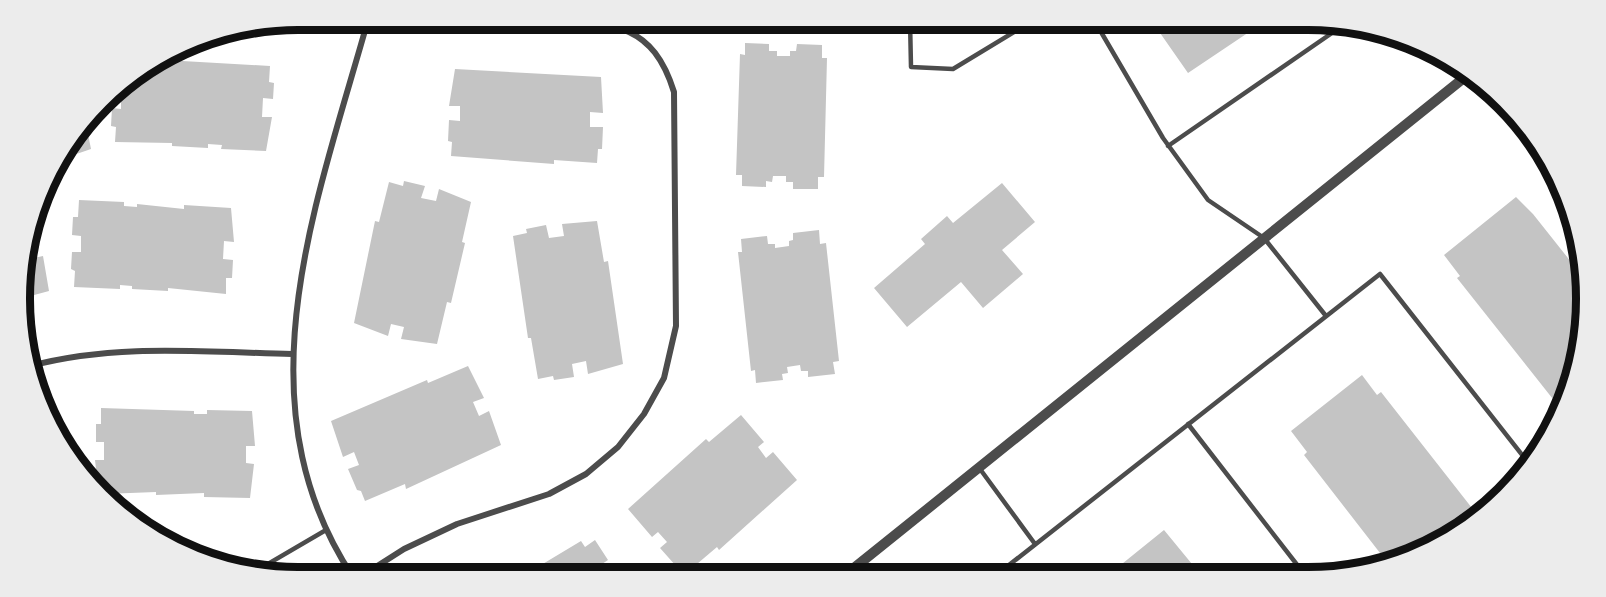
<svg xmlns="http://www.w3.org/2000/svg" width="1606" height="597" font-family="'Noto Sans',sans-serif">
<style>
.building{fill:#c4c4c4}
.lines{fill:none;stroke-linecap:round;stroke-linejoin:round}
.service{stroke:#4c4c4c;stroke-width:4.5}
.minor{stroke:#4c4c4c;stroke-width:6}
.tertiary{stroke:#4c4c4c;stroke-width:10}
.rim{fill:none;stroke:#111;stroke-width:8}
</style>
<rect width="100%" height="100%" fill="#fff"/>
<path class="building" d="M1151 20H1267L1188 73Z
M745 43 769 44V51H777V56H790V51H796L797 44 822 45V58H827L824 177H818V189H793V182H786V176H773L772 182 766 181V187L742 186V175H736L740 54 745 55Z
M165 60 270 66 269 82 274 83 273 99 263 98 262 117H272L266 151 221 149 222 145 208 144V148L172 146V143L115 142 116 127 111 126 112 108 121 109V92L114 90Z
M455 69 601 77 603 113 590 112V127H603L602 149H598L597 163 554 160V164L451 156 452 142 448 141 449 120 460 121V106H449Z
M86 124 91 149 56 161 57 159Z
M404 181 425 186 421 198 436 201 439 189 471 202 462 242 465 243 451 303 447 302 437 344 401 339 404 327 391 324 388 336 354 323 375 221 379 222 389 182 403 186Z
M1002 183 1035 222 1002 250 1023 274 983 308 961 282 907 327 874 288 925 244 921 239 947 216 953 223Z
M1516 197 1533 214 1583 277 1577 371 1560 408 1457 278 1460 276 1444 255Z
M79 200 124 202V206L137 207V204L184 209V205L231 208 234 242 224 241 223 259 233 260 232 278H226V294L168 288V291L132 289V286L120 285V289L74 287 75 271 71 269 72 252H81V236L72 235 73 217H78Z
M597 221 604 262 608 261 623 364 588 374 586 361 572 364 574 377 554 380 553 376 538 379 531 338H528L513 236 527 233 526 229 546 225 549 238 564 236 562 224Z
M33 228 38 240 29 242 34 258 43 256 49 291 23 298 22 262Z
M819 230 820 244 826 243 839 361 833 362 835 374 808 377V371H801L800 365 787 367 788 373 782 374 783 380 756 383 755 370 751 371 738 252H742L741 239 767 236 768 244H775V248L789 246V241L793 240V233Z
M468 366 484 398 473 402 479 416 489 411 501 445 406 489 405 484 365 501 361 491 357 490 348 469 359 465 354 452 343 457 331 421 427 380 428 383Z
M1362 375 1377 395 1381 392 1479 517 1431 549 1387 562 1304 455 1307 452 1291 431Z
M101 408 194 411V414H207V410L252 411 255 446H246V463L254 464 250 498 204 497V493L156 495V492L104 494 98 487 95 460H104V442H96V424H101Z
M741 415 764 442 758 447 766 458 773 452 797 480 719 550 717 547 684 575 660 548 667 542 658 532 652 537 628 509 706 439 709 442Z
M1164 530 1201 575 1107 576Z
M595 540 608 560 602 564 605 570 601 572 604 577H521L581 541 585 547Z"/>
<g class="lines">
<path class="service" d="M910 20 911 67 953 69 1034 20
M1094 20 1163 138 1208 200 1264 238 1326 316
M1168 146 1345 24
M1188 424 1305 575
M980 469 1035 544
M254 572 326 530
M995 576 1380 274 1530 465"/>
<path class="minor" d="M30 366C116 343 204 352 292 354
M353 577C237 402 317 202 368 20
M360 577 404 549 457 524 549 494 586 474 618 447 644 414 664 378 676 326 674 92C652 21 610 23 546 20"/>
<path class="tertiary" d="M844 576 1470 73"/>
</g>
<path d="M0 0H1606V597H0ZM298 30H1308A268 268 0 0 1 1576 298V299A268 268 0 0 1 1308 567H298A268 268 0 0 1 30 299V298A268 268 0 0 1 298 30Z" fill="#ececec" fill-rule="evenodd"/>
<path class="rim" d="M298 30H1308A268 268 0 0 1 1576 298V299A268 268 0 0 1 1308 567H298A268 268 0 0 1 30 299V298A268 268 0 0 1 298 30Z"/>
</svg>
